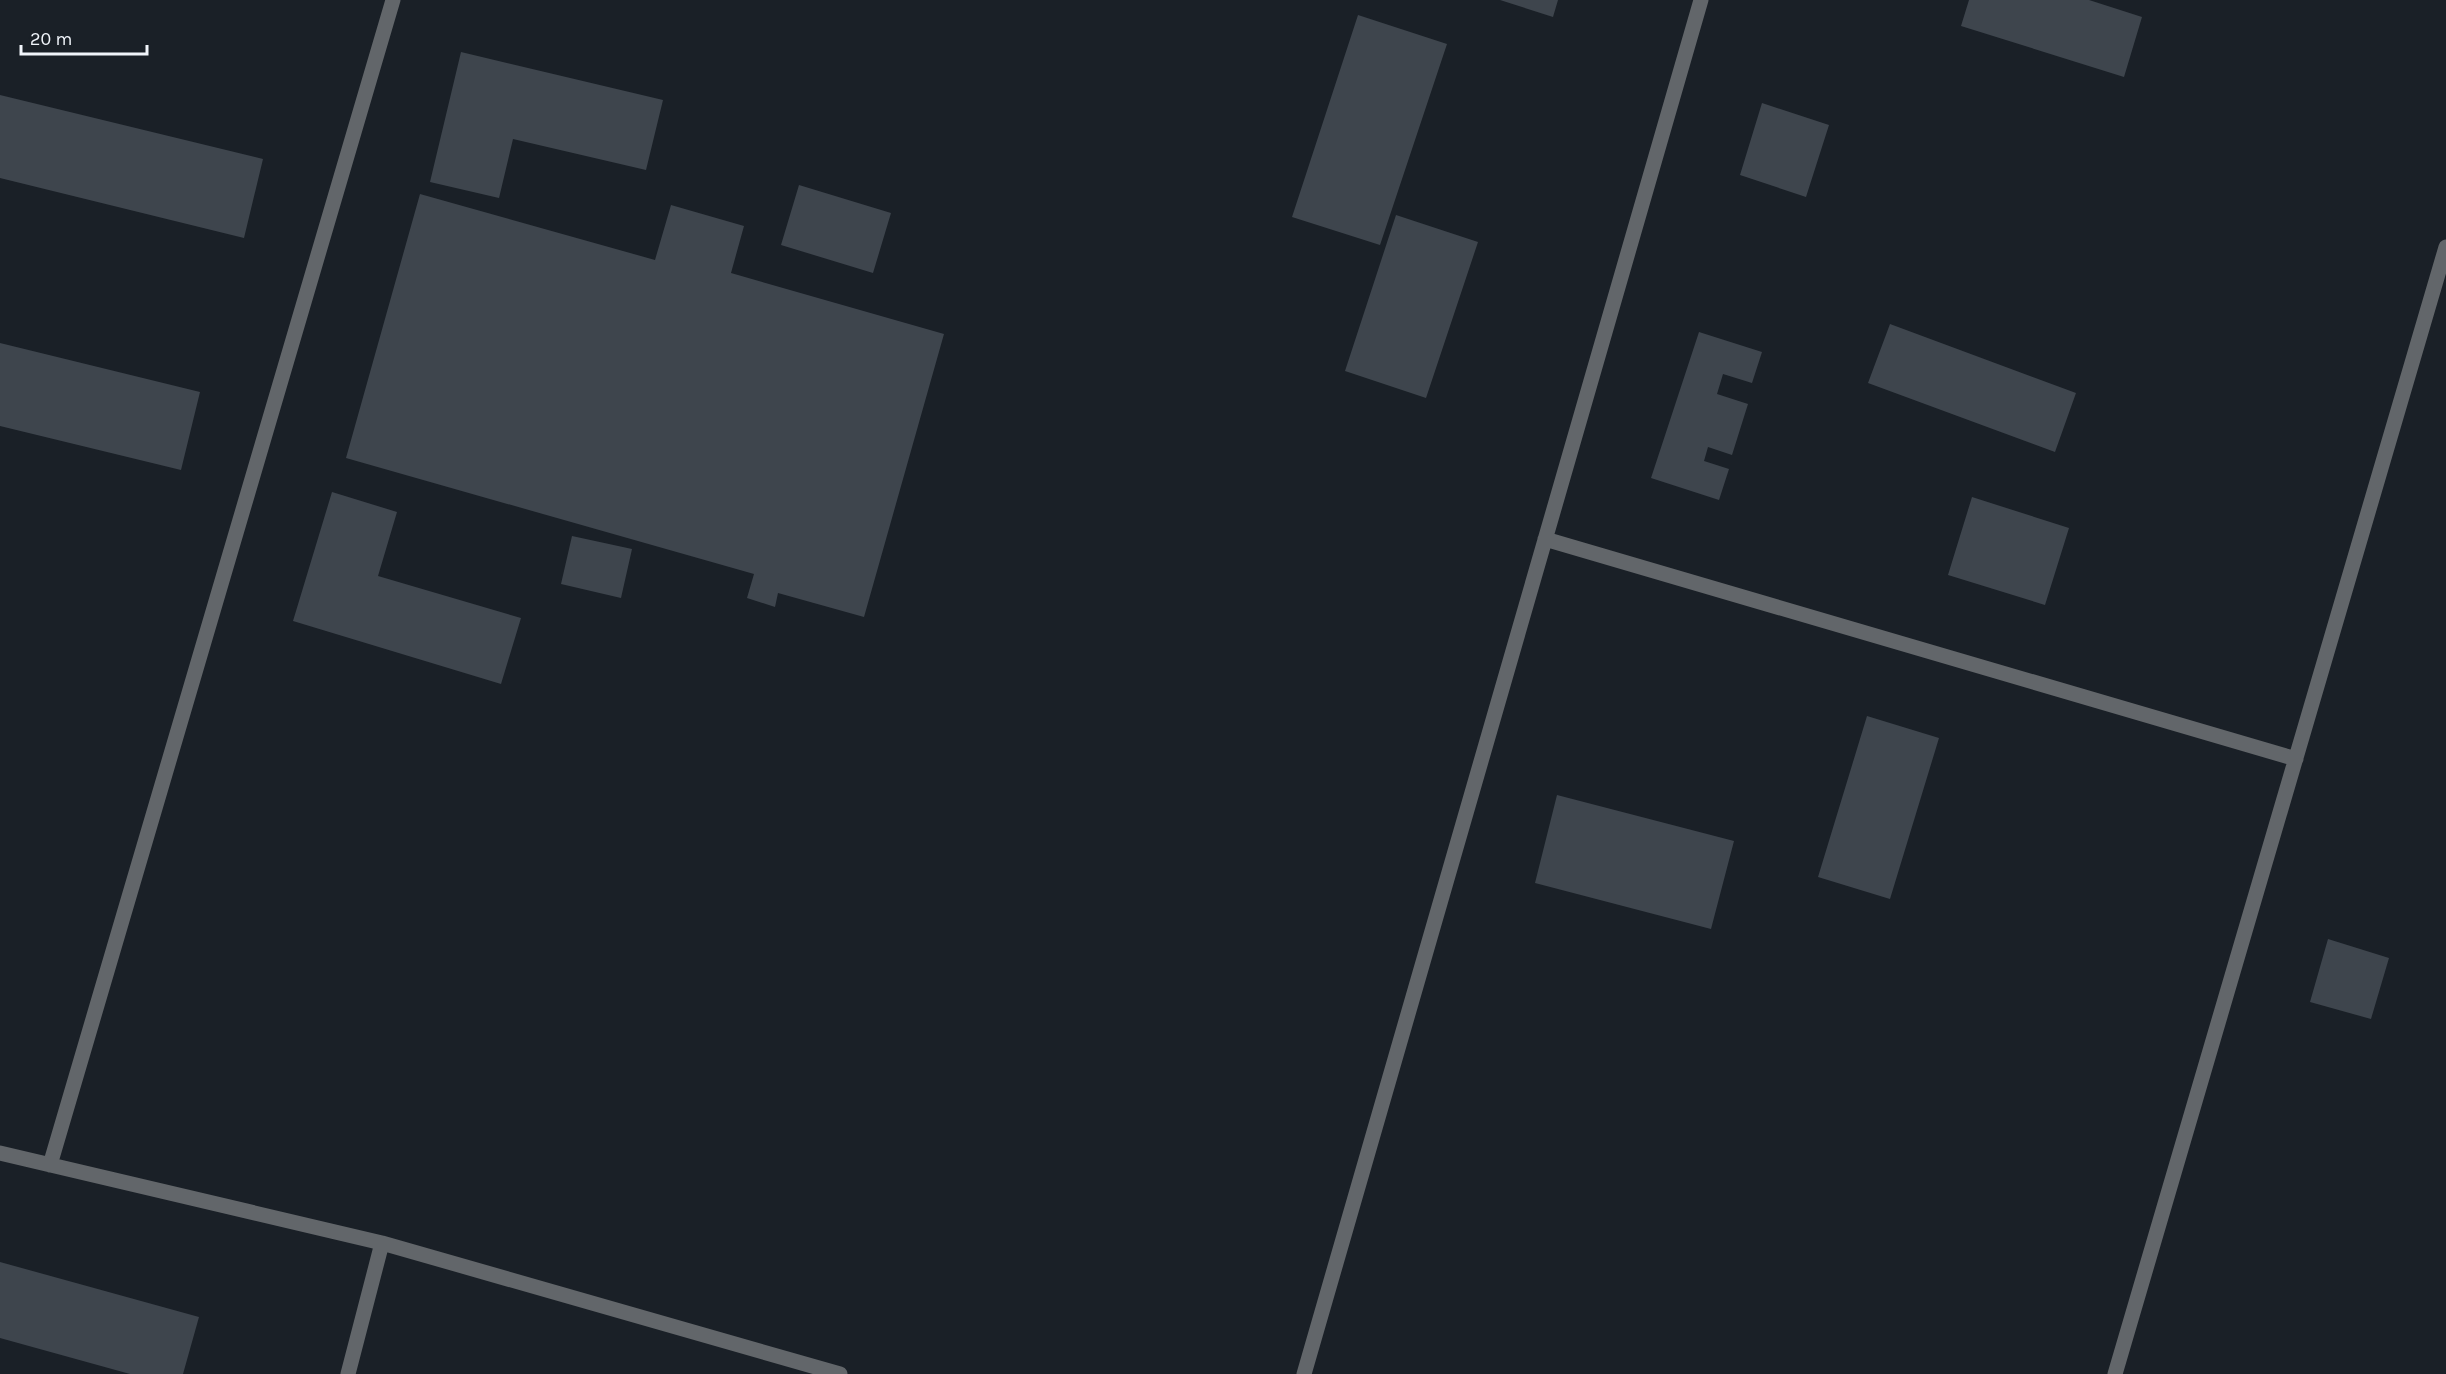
<svg xmlns="http://www.w3.org/2000/svg" width="2446" height="1374" font-family="Karla,sans-serif">
<style>
.building{fill:#3e454d}
.lines{fill:none;stroke-linecap:round;stroke-linejoin:round}
.street{stroke:#62666a;stroke-width:15}
</style>
<rect width="100%" height="100%" fill="#1a2027"/>
<path class="building" d="M1500 0H1558L1553 17Z
M1969 0H2089L2142 17 2124 77 1961 26Z
M1358 15 1447 44 1380 245 1292 217Z
M461 52 663 100 646 170 513 139 499 198 430 182Z
M0 95 263 159 244 238 0 178Z
M1762 103 1829 125 1806 197 1740 175Z
M799 185 891 213 873 273 781 245Z
M420 194 655 260 671 205 744 226 731 273 944 334 864 617 778 593 775 607 747 598 754 574 346 458Z
M1396 215 1478 242 1426 398 1345 371Z
M1890 324 2076 393 2055 452 1868 383Z
M1699 332 1762 352 1752 383 1723 374 1717 394 1748 404 1732 455 1708 447 1704 461 1729 469 1719 500 1651 478Z
M0 343 200 392 181 470 0 426Z
M332 492 397 512 378 576 521 618 501 684 293 621Z
M1972 497 2069 528 2045 605 1948 575Z
M572 536 632 549 621 598 561 584Z
M1867 716 1939 738 1890 899 1818 877Z
M1557 795 1734 841 1711 929 1535 883Z
M2328 939 2389 958 2371 1019 2310 1002Z
M0 1262 199 1317 183 1374H130L0 1338Z"/>
<g class="lines">
<path class="street" d="M1545 539 2296 759
M0 1153 382 1243 840 1374
M50 1165 393 0
M348 1374 382 1243
M1304 1374 1701 0
M2115 1374 2446 247"/>
</g>
<path d="M21 45v9h126v-9" fill="none" stroke="#f1f5fb" stroke-width="3"/>
<text x="30" y="45" font-size="18" fill="#f1f5fb" stroke="#1a2027" stroke-width="4.5" paint-order="stroke">20 m</text>
</svg>
